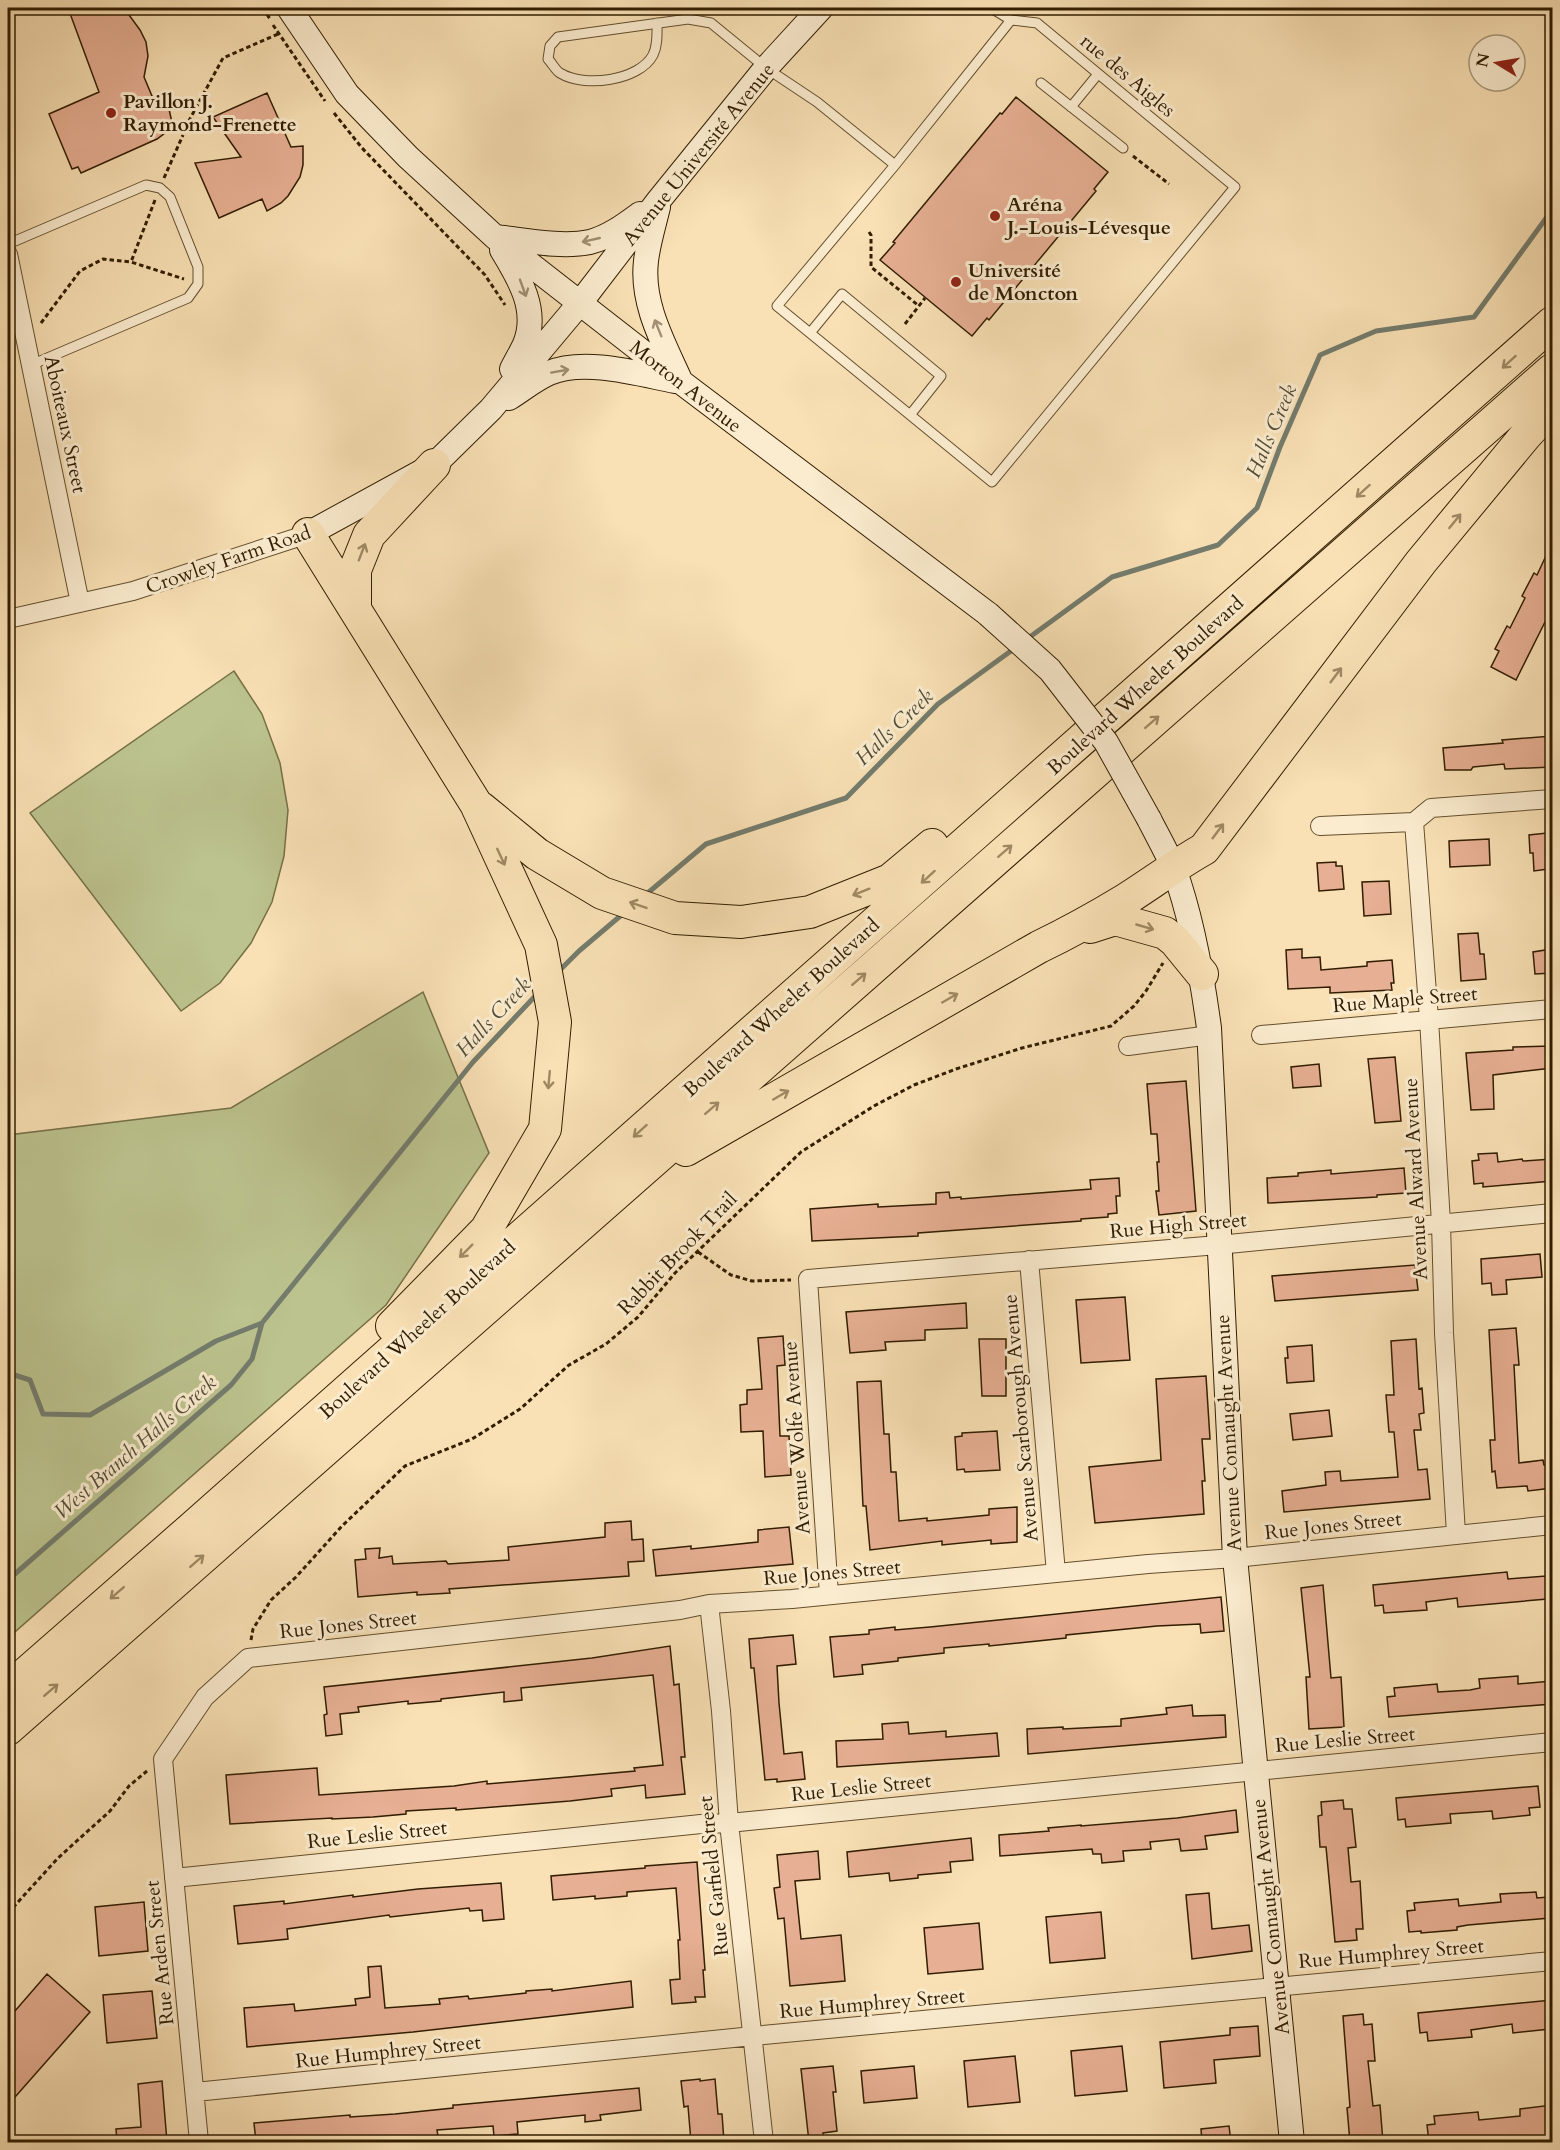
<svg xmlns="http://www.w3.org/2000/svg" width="1560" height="2150" font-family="Cardo,serif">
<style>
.green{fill:#bcc38e;stroke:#767047;stroke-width:1.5}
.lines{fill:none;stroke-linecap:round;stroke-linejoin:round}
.stream{stroke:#747c6d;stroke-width:5}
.building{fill:#e7af93;stroke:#311d00;stroke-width:1.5}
.lane-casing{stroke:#634e2d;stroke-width:11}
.street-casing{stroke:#634e2d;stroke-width:20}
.secondary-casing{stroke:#311d00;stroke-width:26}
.highway-casing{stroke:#311d00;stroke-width:34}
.path{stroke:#311d00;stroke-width:3;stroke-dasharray:4.5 3;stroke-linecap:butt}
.lane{stroke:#fbeccf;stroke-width:9}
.street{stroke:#fbeccf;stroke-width:18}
.secondary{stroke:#fbeccf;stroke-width:24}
.highway{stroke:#f9e1b5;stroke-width:32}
.secondary-bridge-casing{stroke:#311d00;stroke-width:26;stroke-linecap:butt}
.secondary-bridge{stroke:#fbeccf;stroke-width:24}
.oneway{stroke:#a08f72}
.oneway2{stroke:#9f8964}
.poi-dot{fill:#8f2418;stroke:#fbeccf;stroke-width:2}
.labels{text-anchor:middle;stroke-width:6;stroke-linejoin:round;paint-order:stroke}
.street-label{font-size:20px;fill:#311d00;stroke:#fbeccf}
.poi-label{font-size:20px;font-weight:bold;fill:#311d00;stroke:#fbeccf;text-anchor:start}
.water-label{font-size:21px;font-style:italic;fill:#524d37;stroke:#fbeccf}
</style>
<rect width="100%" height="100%" fill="#f9e1b5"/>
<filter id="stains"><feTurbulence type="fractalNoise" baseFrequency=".00333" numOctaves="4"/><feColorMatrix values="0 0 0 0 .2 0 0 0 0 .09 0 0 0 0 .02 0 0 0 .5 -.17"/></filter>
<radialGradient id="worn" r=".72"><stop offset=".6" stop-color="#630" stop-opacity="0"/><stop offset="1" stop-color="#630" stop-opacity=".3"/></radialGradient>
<path class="green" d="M234 671 262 714 280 763 288 810 284 856 272 902 251 943 220 983 181 1011 30 813Z
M423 992 489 1153 386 1305 8 1638V1135L231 1108Z"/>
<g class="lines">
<path class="stream" d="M1027 639 1112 577 1218 545 1257 508 1280 447 1320 355 1376 331 1474 317 1552 210
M643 897 706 844 846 798 938 704 1015 648
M558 972 579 951 625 912
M8 1373 30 1380 43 1414 90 1415 216 1341 262 1323
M8 1580 231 1385 252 1359 262 1323 473 1062 539 992"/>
</g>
<path class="building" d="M68 8H124L140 30 146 42 148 56 144 77 152 96 165 110 169 109 173 127 157 139 81 173 78 167 72 169 49 114 99 92Z
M267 93 291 147 303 146V165L300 177 288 196 281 203 267 211 262 199 219 218 195 163 241 157 213 117Z
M1016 97 1108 172 1094 189 1096 191 989 320 987 318 972 336 880 260 895 243 893 242 1000 113 1002 114Z
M1552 543V621L1547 618 1516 680 1491 667 1499 651 1495 649 1507 626 1510 628 1525 598 1522 596 1534 573 1537 575Z
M1552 736V767L1505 769 1504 764 1473 767 1471 770H1445L1443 748 1503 743 1502 740Z
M1547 833 1550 856H1547L1548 869 1534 871 1533 853H1530L1529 835Z
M1489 839 1490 865 1450 867 1449 841Z
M1336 862V866H1342L1344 889 1319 891 1317 863Z
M1389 881 1391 914 1364 916 1362 882Z
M1478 933 1480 954H1484L1486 979 1461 981 1458 934Z
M1302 949V958L1320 957 1321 970 1367 966V962L1392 960 1394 983H1391L1392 990 1330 993V987L1288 989 1286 950Z
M1552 949V973L1535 974 1533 952Z
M1552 1046V1068L1493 1075 1494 1109 1471 1110 1466 1053 1513 1050V1047Z
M1395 1057 1401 1121 1375 1123 1368 1059Z
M1319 1064 1321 1086 1293 1088 1291 1067Z
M1186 1081 1196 1211 1159 1215 1156 1191H1159L1157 1162H1159L1157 1134H1151L1147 1084Z
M1497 1153 1498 1162 1522 1159 1523 1161 1552 1159V1181L1483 1187V1183L1474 1184 1472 1161 1479 1160 1478 1154Z
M1404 1168 1406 1193 1377 1195V1197L1268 1203 1267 1178 1298 1176V1173L1331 1170V1174Z
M1119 1178 1120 1196H1116L1117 1213 1108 1214V1217L1081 1219V1221L918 1233V1236L812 1241 810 1209 878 1204V1207L936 1204V1193L949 1192 950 1198 961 1197V1199L1091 1189 1090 1180Z
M1540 1254 1542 1277 1506 1280 1507 1294 1492 1295 1491 1283 1482 1284 1481 1259Z
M1415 1265 1418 1290 1275 1301 1272 1276Z
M1125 1297 1130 1360 1081 1363 1076 1300Z
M966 1303 967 1328 925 1330V1340L885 1342 886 1350 850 1353 846 1312Z
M1516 1328 1519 1365H1514L1519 1463 1543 1460 1544 1465 1552 1464V1488L1528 1491 1527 1486 1497 1488 1495 1471 1492 1472 1490 1440H1495L1489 1330Z
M783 1336 785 1365 777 1366 780 1436H789L791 1475 765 1477 763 1431 741 1432 740 1405 747 1404V1390L762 1389 758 1338Z
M979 1339H1006V1396H982Z
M1416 1339 1419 1389 1422 1388 1424 1413 1419 1414 1421 1430H1414L1418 1470 1427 1469 1430 1499 1284 1512 1282 1491 1326 1485 1325 1472 1340 1471 1341 1481 1398 1477 1394 1432H1389L1386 1395H1394L1391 1341Z
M1312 1345 1314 1381 1287 1383 1285 1358H1288L1287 1347Z
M1206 1376 1210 1439H1202L1205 1481H1202L1204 1514 1095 1523 1089 1467 1161 1460 1156 1379Z
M881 1381 884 1434H889L891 1472H896L899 1521 927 1518V1521L989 1515V1509L1017 1507V1542L991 1544V1540L942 1545V1541L870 1550 866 1506H863L857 1382Z
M1329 1410 1332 1436 1293 1440 1290 1414Z
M997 1431 1000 1470 965 1472 964 1469 957 1470 955 1437 962 1436V1433Z
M631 1521 632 1540 643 1539 644 1561 628 1562 629 1576 449 1589 450 1593 417 1595V1592L358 1597 355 1560 366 1559 365 1549 380 1548 379 1558 392 1556 393 1564 446 1561 448 1564 509 1560 508 1547 605 1537V1523Z
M789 1527 793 1564 656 1576 653 1550 691 1546V1549L758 1542V1530Z
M1507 1572 1508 1579 1546 1576 1547 1599 1458 1607 1457 1598 1426 1602 1427 1610 1384 1613 1383 1605 1375 1606 1373 1585Z
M1323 1585 1331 1678 1341 1677 1344 1727 1309 1729 1306 1677H1310L1301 1588Z
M1221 1597 1224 1631 1201 1633 1200 1624 1157 1626 1066 1635V1638L989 1646V1644L944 1648V1653L898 1658V1661L862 1665 863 1674 834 1677 830 1637 869 1634V1630L895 1627V1630L930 1627Z
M793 1635 796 1664 777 1666 779 1703 784 1754 802 1752 805 1779 777 1782V1779L765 1780 754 1668H751L749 1639Z
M670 1646 674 1685 679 1684 685 1757H681L685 1794 646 1798 645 1785 611 1789 612 1796 570 1801 456 1810V1808L406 1811V1814L373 1817 332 1819V1818L230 1824 226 1775 317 1768 319 1795 454 1786 487 1781V1784L568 1777 635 1771 634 1768 663 1765 653 1675 521 1688 522 1700 504 1702V1692L441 1699V1701L408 1704V1701L358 1707 359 1712 340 1714 342 1734 326 1736 324 1715 327 1714 324 1687 592 1658Z
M1518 1676V1684L1552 1681V1704L1389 1717 1387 1697 1395 1696 1394 1688 1437 1684 1438 1692 1470 1690 1480 1688 1479 1679Z
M1192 1705 1193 1716 1225 1715 1226 1737 1028 1754 1027 1729 1063 1727V1729L1121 1726V1719L1167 1714 1166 1708Z
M908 1722 909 1734 946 1731V1737L997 1733 999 1756 837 1767 836 1741 883 1739 882 1724Z
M1538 1786 1540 1807 1529 1808 1530 1815 1493 1819 1492 1811 1450 1814 1451 1823 1406 1827 1405 1819 1398 1820 1396 1798Z
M1343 1800 1344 1809H1352L1356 1847 1348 1848 1351 1882 1360 1881 1363 1929H1356L1357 1940 1335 1942 1326 1847H1320L1318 1816 1322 1815 1321 1802Z
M1236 1810 1238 1832 1205 1836 1207 1849 1181 1851 1179 1839 1150 1842 1151 1849 1123 1851 1124 1861 1102 1863 1101 1854H1093L1092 1849 1000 1856 999 1835 1049 1831 1048 1828 1081 1825V1826L1177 1818Z
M971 1838 973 1860 950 1862 951 1872 918 1875V1878L890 1881 889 1873 849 1877 847 1852Z
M818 1851 820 1879 795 1881 801 1939 841 1935 845 1981 790 1986 784 1918 778 1919 774 1888 780 1887 777 1855Z
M697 1862 705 1970H703L705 1997H695L696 2002 672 2004 670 1980 680 1979 678 1940H680L676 1888 627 1892V1896L595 1899V1896L553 1900 551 1876 645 1868V1866Z
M501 1883 504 1919 483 1921 482 1910 470 1911 469 1908 390 1917 389 1915 287 1929 288 1939 238 1944 234 1906 284 1901V1904L353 1895V1897L418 1889Z
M1536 1892 1537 1898 1548 1897 1550 1918 1468 1925 1457 1927V1930L1421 1933V1931L1409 1932 1407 1911 1415 1910 1414 1903 1458 1899 1459 1906 1501 1902 1500 1894Z
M1209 1893 1212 1929 1249 1925 1252 1951 1192 1959 1186 1895Z
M144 1902 148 1951 99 1956 95 1907Z
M1101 1912 1105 1958 1050 1963 1046 1917Z
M979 1923 983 1969 928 1974 924 1928Z
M381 1966 385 2008 440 2004 439 1999 468 1996 469 1999 526 1993V1991L552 1989V1991L631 1981 633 2007 413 2032 247 2047 244 2008 294 2004 295 2011 356 2005 355 1999 370 1997 368 1967Z
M47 1974 90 2012 8 2105V2019Z
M152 1991 157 2038 107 2043 103 1995Z
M1552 2000V2022H1550V2029L1513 2033 1512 2024 1471 2030 1472 2037 1428 2041 1427 2032 1420 2033 1418 2013Z
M1363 2014 1364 2025 1372 2024 1375 2061H1368L1373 2106 1380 2105 1383 2142H1350L1347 2108 1350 2107 1343 2016Z
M1258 2026 1260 2056 1214 2060 1216 2083 1164 2088 1160 2042 1230 2035V2028Z
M1122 2046 1127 2091 1075 2096 1071 2051Z
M1015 2056 1020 2102 968 2107 964 2061Z
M833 2066 836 2092H833L837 2131 823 2133 824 2142H809L801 2069Z
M914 2066 917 2098 864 2103 861 2071Z
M700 2079V2081L715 2079 718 2114H722L724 2142H691L688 2106 684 2107 681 2081Z
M162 2081 167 2142H117L116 2129 141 2127 138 2084Z
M639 2088 641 2110 600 2115 601 2120 585 2122V2115L517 2122 518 2134 494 2136 493 2126 437 2130 439 2142H256L254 2123 350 2115V2117L395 2114 453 2108V2105H456Z
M1552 2105V2138L1519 2142 1518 2138H1512L1468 2142H1429L1427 2125 1435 2124 1434 2116 1478 2112 1479 2120 1510 2117 1520 2116V2109Z
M1229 2126 1231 2142H1202L1201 2129Z"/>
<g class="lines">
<g class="lane-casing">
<path id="lane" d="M991 8 1011 20 1037 23 1235 187 992 482 777 306 895 165 1011 20
M657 23C657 33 658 45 653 55 639 81 584 88 560 73 556 71 552 63 548 59L550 46 558 37 688 19 711 23 766 68 817 102 895 165
M1041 83 1123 148
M1071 107 1098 74
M8 244 146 185 160 188 170 197 198 267V284L188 298 31 365
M810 333 842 294 941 376 910 415"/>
</g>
<g class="street-casing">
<path id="street" d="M8 254 80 603
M8 619 133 591 308 534
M1414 822 1429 1019 1441 1223 1444 1333 1456 1534
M1320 826 1414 822 1431 808 1552 799
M1261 1035 1552 1009
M1128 1046 1210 1035
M1029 1260 1056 1573
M829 1595 808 1279 1218 1245 1552 1213
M709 1604 721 1711 729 1823 764 2142
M174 1878 701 1824 729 1823 1552 1742
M195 2092 753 2036 1552 1961
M199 2142 163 1759 205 1697 248 1658 680 1610 709 1604 792 1599 1148 1564 1235 1558 1552 1525"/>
</g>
<g class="secondary-casing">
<path id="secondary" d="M289 8 347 94 408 157 495 237 681 382 988 614
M658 207C654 224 648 243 646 261 641 303 663 342 680 380
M495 237C524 240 561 248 590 242 609 237 625 225 640 214
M502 250C519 278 539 310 525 344 521 353 516 361 512 369
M509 398C522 390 535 379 549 373 585 358 639 374 675 381
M308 534 434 465 491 409 580 303 659 200 766 68 821 8
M1149 819C1157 835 1167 852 1174 869 1192 918 1202 976 1209 1028L1235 1558 1292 2142"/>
</g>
<g class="highway-casing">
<path id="highway" d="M308 534 476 804 541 945 555 1022 545 1129 486 1230 392 1326
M355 609V570L369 535 434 465
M481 808 537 854 602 893 675 918 741 922 810 912 890 880 932 845
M1090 927 1115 919 1165 933 1175 941 1202 974
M686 1150 1039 947C1068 933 1097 917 1125 900 1152 883 1177 864 1204 849L1421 562 1526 435 1552 407
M8 1689 193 1527 1552 323
M8 1729 1552 370"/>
</g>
<path class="path" d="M263 8 270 19
M273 25 325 101
M334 113 362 148 485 275 505 305
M185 128 223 58 278 34
M1133 156 1169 184
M164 178 183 135
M155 200 131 262 184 279
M869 232 871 235V267L919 306
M41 323 80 271 103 259 131 262
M905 324 925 298
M698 1252 731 1275 752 1281 791 1280
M251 1640 253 1629 271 1600 296 1577 342 1526 405 1466 472 1439 520 1409 569 1365 606 1344 638 1317 675 1273 801 1152 874 1106 914 1085 956 1069 1022 1048 1111 1026 1134 1006 1146 991 1163 963
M8 1913 58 1858 110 1811 129 1786 147 1771"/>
<use href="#lane" class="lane"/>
<use href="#street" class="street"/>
<use href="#secondary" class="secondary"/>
<use href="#highway" class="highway"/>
<g class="secondary-bridge-casing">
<path id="secondary-bridge" d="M988 614 1050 670 1106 742 1149 819"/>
</g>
<use href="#secondary-bridge" class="secondary-bridge"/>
</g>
<defs><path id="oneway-shaft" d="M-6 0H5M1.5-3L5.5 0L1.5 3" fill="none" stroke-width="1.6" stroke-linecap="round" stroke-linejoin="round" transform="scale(1.5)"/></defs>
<g class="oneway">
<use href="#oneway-shaft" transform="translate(591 240) rotate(167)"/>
<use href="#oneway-shaft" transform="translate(523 288) rotate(70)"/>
<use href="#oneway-shaft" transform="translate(658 328) rotate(-112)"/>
<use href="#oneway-shaft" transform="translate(560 371) rotate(-10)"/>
</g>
<g class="oneway2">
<use href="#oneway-shaft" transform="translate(1509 362) rotate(138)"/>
<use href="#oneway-shaft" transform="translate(1363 491) rotate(138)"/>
<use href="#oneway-shaft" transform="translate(1455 521) rotate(-51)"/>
<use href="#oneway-shaft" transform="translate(362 552) rotate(-69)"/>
<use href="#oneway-shaft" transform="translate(1336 675) rotate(-53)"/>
<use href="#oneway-shaft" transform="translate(1152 722) rotate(-41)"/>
<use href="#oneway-shaft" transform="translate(1218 831) rotate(-53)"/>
<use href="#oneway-shaft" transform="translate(1005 851) rotate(-41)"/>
<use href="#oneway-shaft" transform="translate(501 857) rotate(65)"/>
<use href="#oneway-shaft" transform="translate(928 877) rotate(138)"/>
<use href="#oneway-shaft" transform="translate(861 892) rotate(158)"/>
<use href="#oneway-shaft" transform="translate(638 905) rotate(-161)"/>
<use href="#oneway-shaft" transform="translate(1145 927) rotate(16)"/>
<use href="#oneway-shaft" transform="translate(859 979) rotate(-41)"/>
<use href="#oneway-shaft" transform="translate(950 998) rotate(-30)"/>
<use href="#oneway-shaft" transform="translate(549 1080) rotate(95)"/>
<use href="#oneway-shaft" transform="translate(781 1095) rotate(-30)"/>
<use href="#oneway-shaft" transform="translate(712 1108) rotate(-41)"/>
<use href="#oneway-shaft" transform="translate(640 1131) rotate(138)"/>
<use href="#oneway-shaft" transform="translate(466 1251) rotate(135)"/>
<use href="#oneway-shaft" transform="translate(197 1561) rotate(-41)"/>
<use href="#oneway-shaft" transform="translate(117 1593) rotate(139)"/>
<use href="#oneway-shaft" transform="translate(51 1690) rotate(-41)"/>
</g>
<g class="poi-dot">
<circle cx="111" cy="113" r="6"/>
<circle cx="995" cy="216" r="6"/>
<circle cx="956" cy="282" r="6"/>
</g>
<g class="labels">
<g class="street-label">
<text transform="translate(1128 75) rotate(40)" y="7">rue des Aigles</text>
<text transform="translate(698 154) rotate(-51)" y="7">Avenue Université Avenue</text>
<text transform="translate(686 386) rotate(38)" y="7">Morton Avenue</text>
<text transform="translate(66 424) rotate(78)" y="7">Aboiteaux Street</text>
<text transform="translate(228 559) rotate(-19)" y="7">Crowley Farm Road</text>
<text transform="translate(1145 685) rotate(-42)" y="7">Boulevard Wheeler Boulevard</text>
<text transform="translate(1405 999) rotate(-5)" y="7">Rue Maple Street</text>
<text transform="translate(781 1007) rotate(-42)" y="7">Boulevard Wheeler Boulevard</text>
<text transform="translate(1415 1179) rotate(-93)" y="7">Avenue Alward Avenue</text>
<text transform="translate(1178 1225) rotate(-5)" y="7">Rue High Street</text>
<text transform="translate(677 1253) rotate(-46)" y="7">Rabbit Brook Trail</text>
<text transform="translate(417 1329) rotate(-42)" y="7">Boulevard Wheeler Boulevard</text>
<text transform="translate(1020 1418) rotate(-95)" y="7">Avenue Scarborough Avenue</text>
<text transform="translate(1228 1433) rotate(-93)" y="7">Avenue Connaught Avenue</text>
<text transform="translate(796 1438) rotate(-94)" y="7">Avenue Wolfe Avenue</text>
<text transform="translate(1333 1525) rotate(-6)" y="7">Rue Jones Street</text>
<text transform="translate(832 1572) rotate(-5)" y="7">Rue Jones Street</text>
<text transform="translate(348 1624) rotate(-6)" y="7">Rue Jones Street</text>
<text transform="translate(1345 1739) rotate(-5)" y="7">Rue Leslie Street</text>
<text transform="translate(861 1787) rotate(-6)" y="7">Rue Leslie Street</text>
<text transform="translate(377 1834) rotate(-6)" y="7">Rue Leslie Street</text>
<text transform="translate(713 1876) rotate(-96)" y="7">Rue Garfield Street</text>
<text transform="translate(1270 1917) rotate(-96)" y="7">Avenue Connaught Avenue</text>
<text transform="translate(159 1953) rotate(-96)" y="7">Rue Arden Street</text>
<text transform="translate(1391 1953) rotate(-5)" y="7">Rue Humphrey Street</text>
<text transform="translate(872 2003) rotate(-5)" y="7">Rue Humphrey Street</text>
<text transform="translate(388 2051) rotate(-6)" y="7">Rue Humphrey Street</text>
</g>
<g class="poi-label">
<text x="123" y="108">Pavillon J.<tspan x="123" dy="23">Raymond-Frenette</tspan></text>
<text x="1007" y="211">Aréna<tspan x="1007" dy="23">J.-Louis-Lévesque</tspan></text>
<text x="968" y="277">Université<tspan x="968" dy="23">de Moncton</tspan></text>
</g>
<g class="water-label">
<text transform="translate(1271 431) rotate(-67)" y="7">Halls Creek</text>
<text transform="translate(894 727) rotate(-44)" y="7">Halls Creek</text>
<text transform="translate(493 1017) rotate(-47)" y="7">Halls Creek</text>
<text transform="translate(135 1447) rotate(-41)" y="7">West Branch Halls Creek</text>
</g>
</g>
<rect width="1560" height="2150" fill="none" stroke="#f9e1b5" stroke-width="30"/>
<rect x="9" y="9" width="1542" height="2132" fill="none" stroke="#311d00" stroke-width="3"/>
<rect x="15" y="15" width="1530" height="2120" fill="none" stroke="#311d00" stroke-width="1.5"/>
<g transform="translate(1497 63) rotate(281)"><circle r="28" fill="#fbeccf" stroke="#aa997c" stroke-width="1.5"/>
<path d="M0-4.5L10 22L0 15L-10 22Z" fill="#8f2418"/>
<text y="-9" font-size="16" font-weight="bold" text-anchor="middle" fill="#311d00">N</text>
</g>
<rect width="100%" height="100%" filter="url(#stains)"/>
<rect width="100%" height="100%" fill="url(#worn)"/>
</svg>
